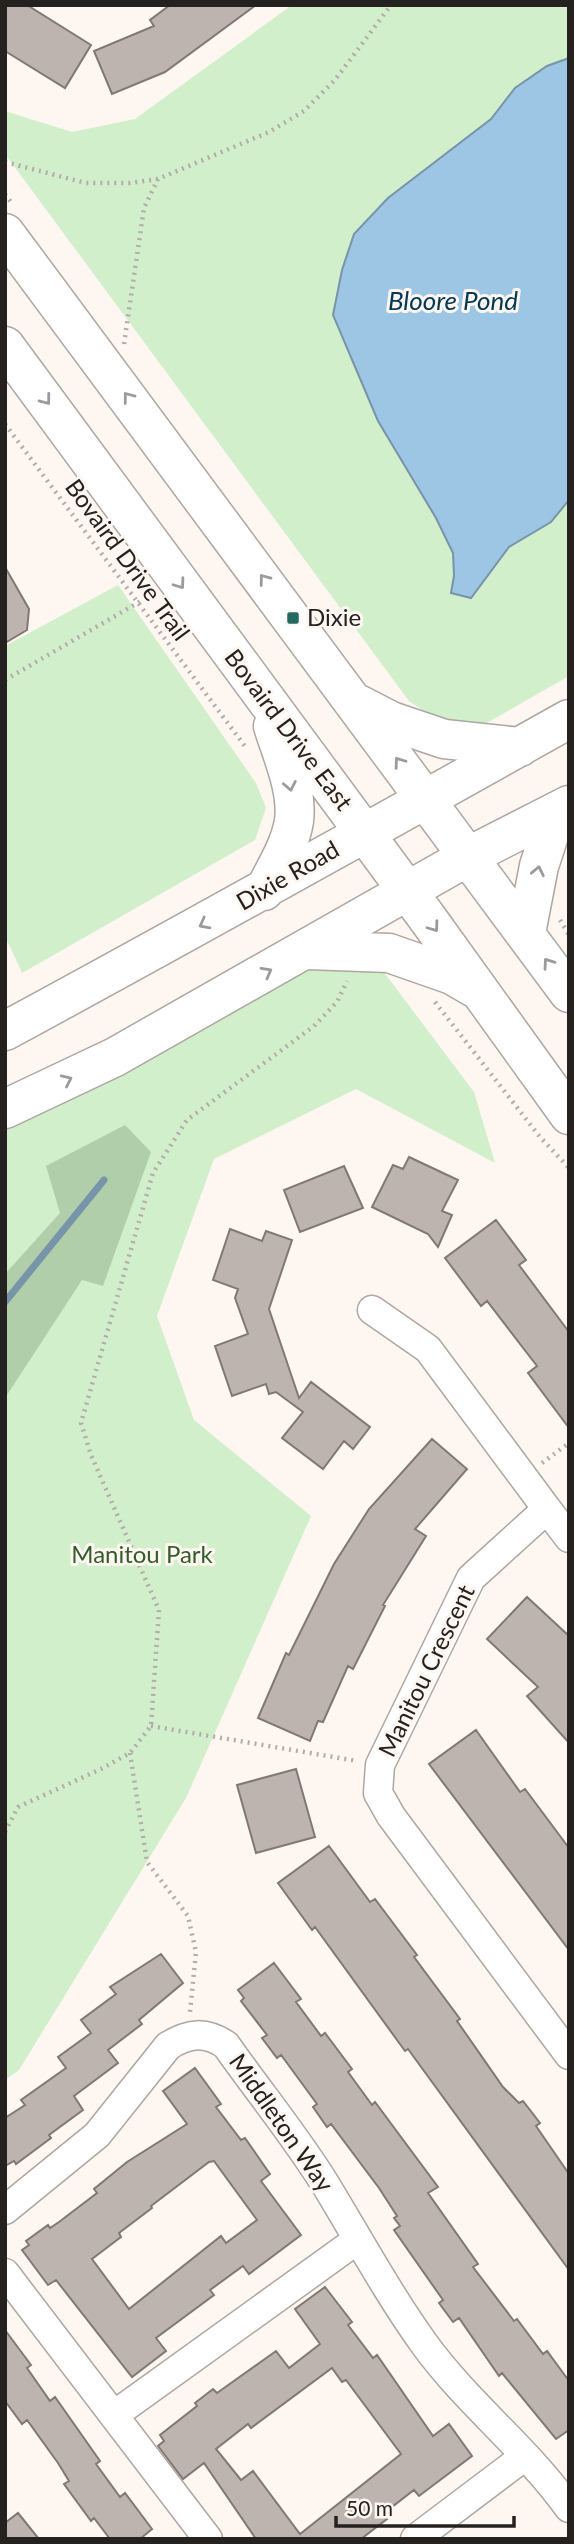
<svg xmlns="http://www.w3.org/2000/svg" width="574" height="2544" font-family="Lato,sans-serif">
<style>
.green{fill:#d2efcb}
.forest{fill:#afcea9}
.water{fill:#9cc6e4;stroke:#7894a9;stroke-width:2}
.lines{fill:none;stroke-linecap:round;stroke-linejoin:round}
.stream{stroke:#7894a9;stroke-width:7}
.building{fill:#beb4af;stroke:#817873;stroke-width:2;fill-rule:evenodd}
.minor-casing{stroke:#afa6a1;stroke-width:31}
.secondary-casing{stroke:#afa6a1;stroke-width:41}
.path{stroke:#b3aca8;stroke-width:4.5;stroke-dasharray:2 5;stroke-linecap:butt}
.minor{stroke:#fff;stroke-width:28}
.secondary{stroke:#fff;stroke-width:38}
.oneway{stroke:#9d9b9a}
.poi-dot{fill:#226a60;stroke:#fef6f1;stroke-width:2.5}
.labels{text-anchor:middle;stroke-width:6;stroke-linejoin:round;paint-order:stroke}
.street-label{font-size:24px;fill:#25211f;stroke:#fef6f1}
.poi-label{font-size:24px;fill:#25211f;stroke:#fef6f1;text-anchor:start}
.park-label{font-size:24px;fill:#335d2a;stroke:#fef6f1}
.water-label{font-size:26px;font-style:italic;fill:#023956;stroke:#fef6f1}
</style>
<rect width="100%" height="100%" fill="#fef6f1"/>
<path class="green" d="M292 5H569V676L457 740 454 731 409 701 5 154V111L72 132 135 119Z
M118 585 256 783 266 808 255 840 22 973 5 936V646Z
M359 939 474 1092 495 1163 356 1089 214 1159 157 1316 194 1420 311 1516 186 1798 19 2070 5 2080V1130Z"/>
<path class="forest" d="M125 1125 151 1152 103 1286 82 1280 5 1398V1274L60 1213 46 1166Z"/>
<path class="water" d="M569 58V500L551 522 509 547 471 598 451 593 454 576 453 553 436 518 378 421 333 315 342 270 354 234 388 198 491 119 515 88 547 66Z"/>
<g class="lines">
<path class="stream" d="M5 1302 104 1180"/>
</g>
<path class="building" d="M5 5H27L91 45 65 88 5 51Z
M170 5H256L165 72 112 94 94 51 154 26 150 20Z
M5 567 29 609 27 630 5 643Z
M409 1157 458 1180 442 1211 452 1215 438 1247 428 1234 372 1207 393 1165 403 1169Z
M344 1166 363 1208 300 1232 284 1190Z
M496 1220 526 1260 519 1265 569 1332V1428L528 1373 537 1366 487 1301 481 1306 445 1258Z
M230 1229 262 1241 266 1231 292 1240 269 1309 299 1398 311 1382 370 1427 353 1449 344 1441 323 1469 282 1438 303 1412 276 1392 269 1394 266 1384 232 1396 215 1346 248 1334 235 1298 238 1289 213 1280Z
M432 1439 467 1469 415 1529 426 1536 383 1605 385 1606 353 1669 348 1666 323 1722 318 1721 310 1741 258 1718 286 1653 289 1655 334 1564 369 1509Z
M527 1597 569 1636V1743L527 1696 538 1687 487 1639Z
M476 1730 520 1792 525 1789 569 1848V1950L429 1764Z
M296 1769 315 1837 256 1853 237 1785Z
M329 1846 370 1902 375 1899 417 1955 414 1957 460 2019 457 2021 503 2087 519 2103 523 2101 540 2123 536 2126 569 2174V2270L408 2049 405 2051 315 1927 312 1930 278 1883Z
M161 1954 183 1983 139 2020 142 2024 108 2050 118 2063 74 2096 83 2110 49 2135 51 2138 16 2164 14 2161 5 2166V2118L25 2105 21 2100 66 2068 58 2057 91 2033 81 2020 116 1994 110 1987Z
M274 1963 301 1999 296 2002 321 2036 325 2033 352 2069 348 2072 372 2105 375 2102 438 2187 428 2193 478 2264 473 2267 514 2321 517 2319 543 2354 547 2351 569 2381V2430L556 2439 502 2373 499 2376 459 2318 453 2322 439 2303 443 2300 394 2230 400 2226 394 2218 397 2216 379 2188 331 2124 327 2127 313 2107 317 2104 287 2063 281 2055 277 2058 262 2038 267 2035 241 2001 244 1998 238 1990Z
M195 2068 221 2104 216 2107 241 2140 245 2138 270 2174 261 2181 301 2235 249 2274 243 2266 210 2290 214 2295 156 2338 166 2351 132 2377 56 2280 48 2285 22 2250 29 2245 26 2241 48 2225 50 2228 59 2222 97 2193 94 2189 127 2162 187 2124 163 2091ZM214 2161 257 2220 226 2243 221 2236 129 2309 92 2259 121 2237 119 2233 152 2208 151 2206 209 2162Z
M325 2287 352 2322 348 2325 373 2358 377 2355 433 2436 449 2424 472 2456 419 2496 414 2490 383 2514 387 2519 361 2539H256L204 2463 183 2479 158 2446 164 2441 160 2435 197 2406 195 2403 213 2389 217 2393 276 2351 289 2368 320 2344 295 2309ZM332 2368 342 2382 346 2380 401 2454 300 2534 253 2471 241 2480 216 2449 248 2424 251 2428Z
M5 2330 31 2365 27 2368 50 2401 55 2397 100 2461 96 2464 120 2497 125 2493 152 2529 140 2539H110L94 2518 91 2521 64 2484 69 2481 58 2463 27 2420 22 2424 5 2401Z
M18 2513 39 2539H5V2523Z"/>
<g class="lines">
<g class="minor-casing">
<path id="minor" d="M372 1310 428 1349 547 1509 471 1578 380 1765 378 1793 391 1816 569 2055
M547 1509 569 1538
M5 2210 97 2135 168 2046C189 2033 205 2031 226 2045 259 2092 297 2138 327 2187 359 2240 389 2295 425 2345 468 2404 527 2449 569 2508
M5 2273 208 2539
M114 2415 357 2240
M415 2539 525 2456"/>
</g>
<g class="secondary-casing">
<path id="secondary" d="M5 233 569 993
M5 346 428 919 569 1115
M358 704 391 721 444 739 520 747
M264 891C275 869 290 846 294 821 298 790 282 755 273 726
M526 933 539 866 557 811
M308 950 389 953 452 975 478 990
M5 1031C194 929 381 824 569 719
M5 1109 115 1057 469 856 569 805"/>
</g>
<path class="path" d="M5 162 86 183H130L158 179 269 132 304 111 335 80 391 5
M5 194 13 205
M124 344 144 208 158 179
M5 424 247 749
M5 680 153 594
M560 920 569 935
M435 1002 540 1137 569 1168
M542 1463 569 1443
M151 1726 357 1761
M130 1753 147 1862 188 1916 196 1952 190 2012
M5 1832 18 1807 101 1769 130 1753 151 1726 159 1610 91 1455 81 1423 153 1173 187 1120 314 1026 337 1002 347 981"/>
<use href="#minor" class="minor"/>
<use href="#secondary" class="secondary"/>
</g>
<defs><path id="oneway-chevron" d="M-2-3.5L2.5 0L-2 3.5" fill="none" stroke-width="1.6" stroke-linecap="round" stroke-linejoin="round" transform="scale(1.75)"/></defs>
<g class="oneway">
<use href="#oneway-chevron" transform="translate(128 397) rotate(-127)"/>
<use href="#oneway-chevron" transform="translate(46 400) rotate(53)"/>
<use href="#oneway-chevron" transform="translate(264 579) rotate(-127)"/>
<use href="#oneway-chevron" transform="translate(180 584) rotate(54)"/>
<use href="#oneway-chevron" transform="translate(399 762) rotate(-126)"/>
<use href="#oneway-chevron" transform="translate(290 786) rotate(79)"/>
<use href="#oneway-chevron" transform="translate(538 871) rotate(-78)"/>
<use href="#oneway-chevron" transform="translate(204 924) rotate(152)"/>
<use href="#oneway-chevron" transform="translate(434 927) rotate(54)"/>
<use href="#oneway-chevron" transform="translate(548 963) rotate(-125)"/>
<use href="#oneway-chevron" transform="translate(267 972) rotate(-29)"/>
<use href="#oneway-chevron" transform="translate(67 1080) rotate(-25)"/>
</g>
<rect class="poi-dot" x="286" y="611" width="14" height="14" rx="3.5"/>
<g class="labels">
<g class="street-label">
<text transform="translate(127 560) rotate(54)" y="8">Bovaird Drive Trail</text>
<text transform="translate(288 730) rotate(53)" y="8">Bovaird Drive East</text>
<text transform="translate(288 876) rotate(-30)" y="8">Dixie Road</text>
<text transform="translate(427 1671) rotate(-64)" y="8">Manitou Crescent</text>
<text transform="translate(281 2123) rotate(55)" y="8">Middleton Way</text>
</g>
<g class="poi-label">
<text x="307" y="626">Dixie</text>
</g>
<g class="park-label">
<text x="142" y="1563">Manitou Park</text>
</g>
<g class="water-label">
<text x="453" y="310">Bloore Pond</text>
</g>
</g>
<rect width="574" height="2544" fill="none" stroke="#25211f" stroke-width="14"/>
<path d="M336 2516v10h178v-10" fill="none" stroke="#25211f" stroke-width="3.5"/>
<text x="346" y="2516" font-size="21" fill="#25211f" stroke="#fef6f1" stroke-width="5" paint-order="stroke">50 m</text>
</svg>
